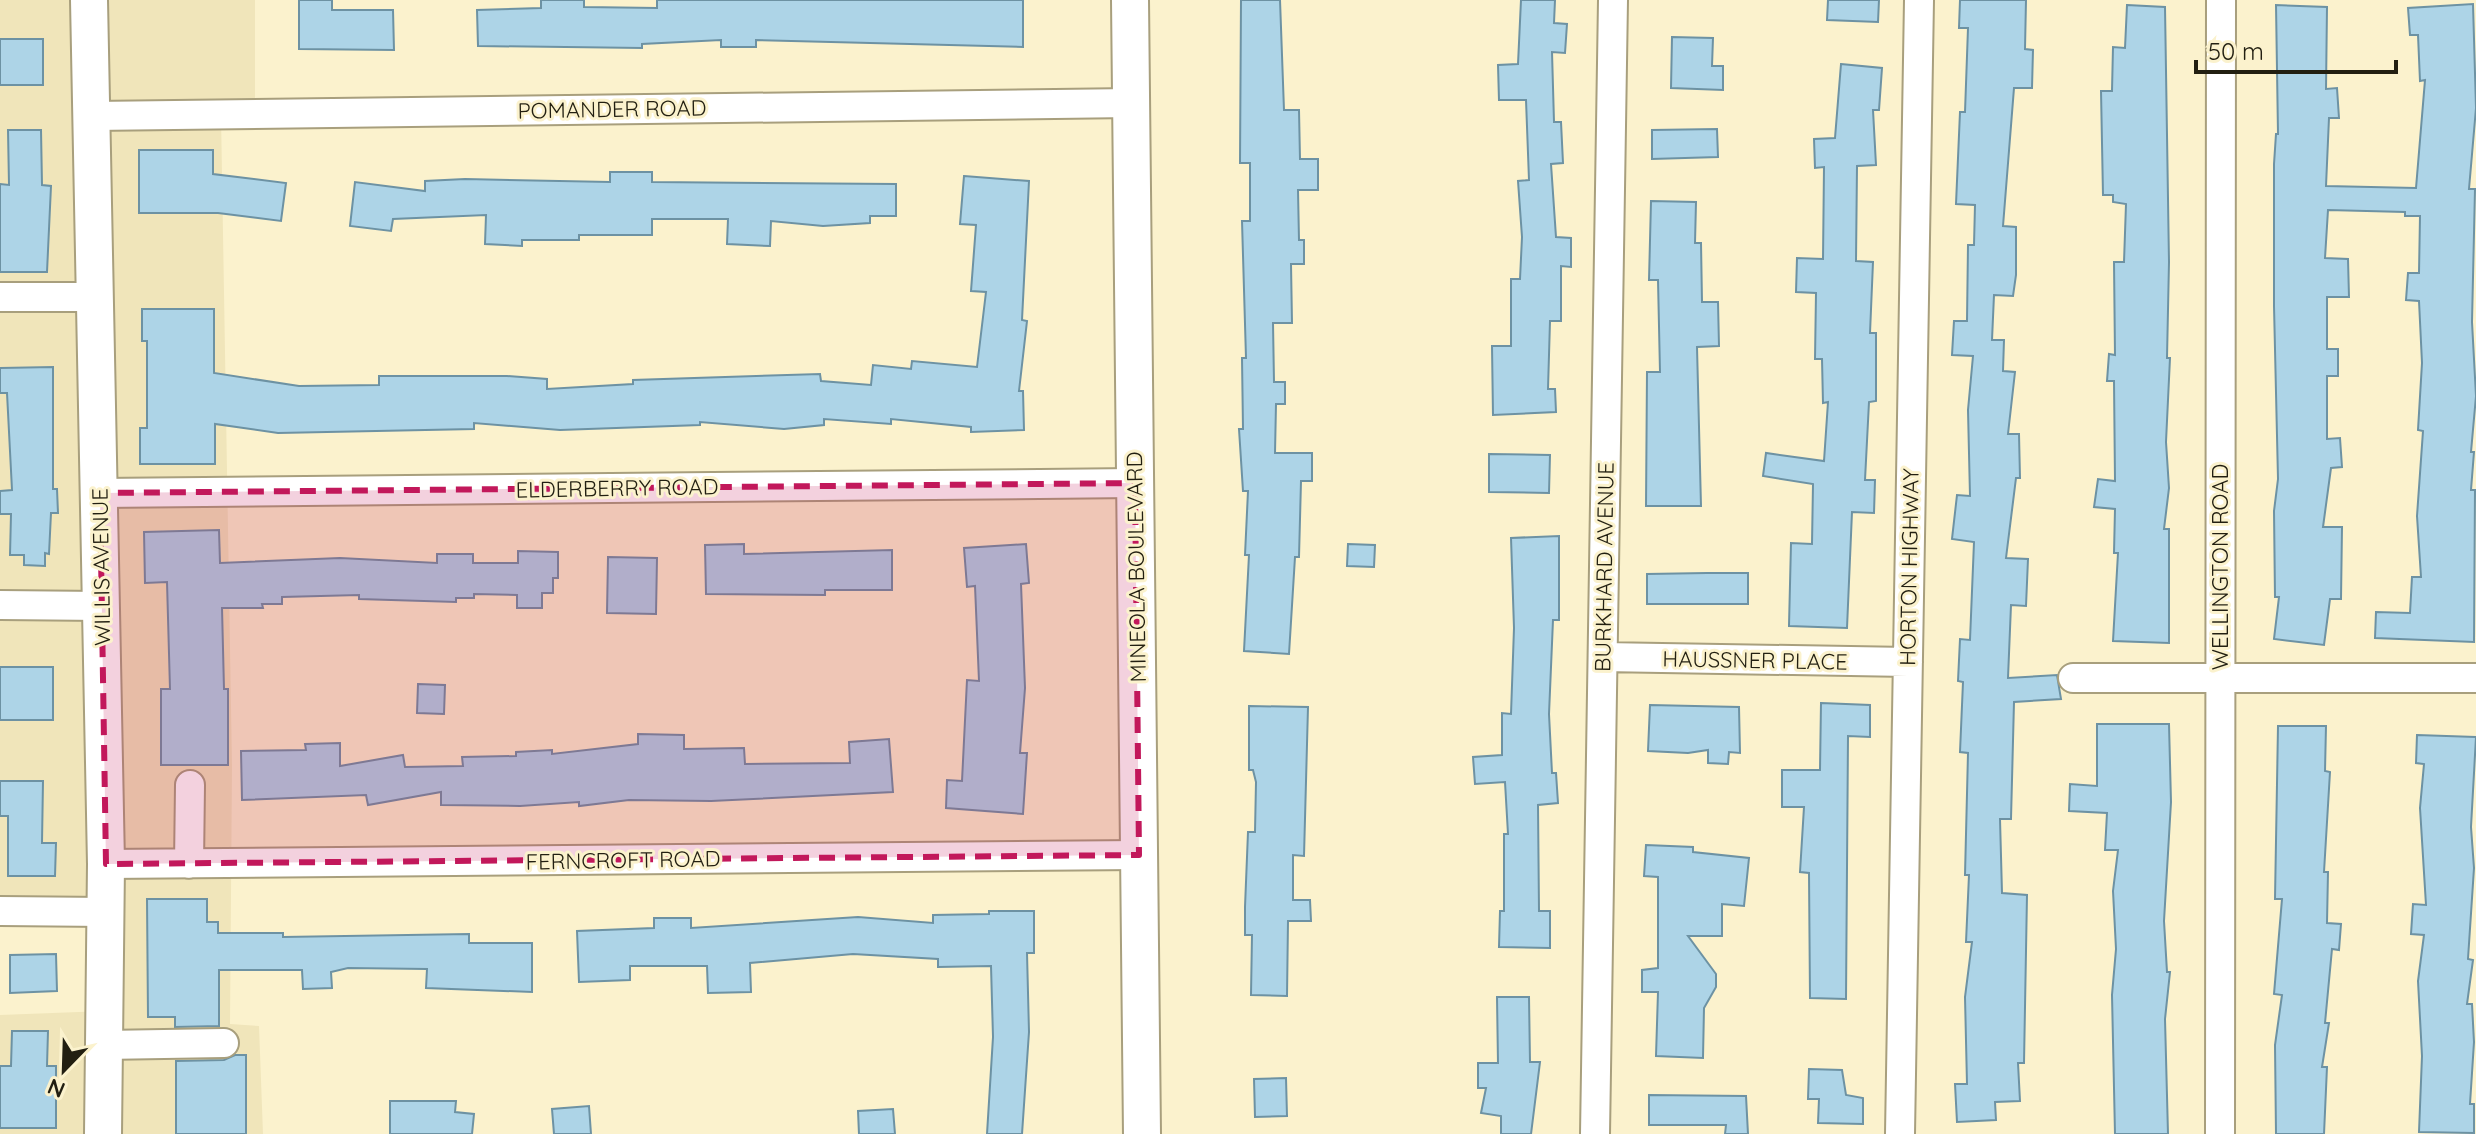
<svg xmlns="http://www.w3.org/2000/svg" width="2476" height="1134" font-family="Quicksand,sans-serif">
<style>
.built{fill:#f0e5ba}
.building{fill:#add4e7;stroke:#6d92a3;stroke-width:2}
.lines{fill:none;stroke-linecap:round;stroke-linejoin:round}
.minor-casing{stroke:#a89f7d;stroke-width:32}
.major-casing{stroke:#a89f7d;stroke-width:40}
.minor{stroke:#fff;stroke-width:28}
.major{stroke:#fff;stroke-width:36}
.marked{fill:#c2185b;fill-opacity:0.2;stroke:#c2185b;stroke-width:6;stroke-dasharray:16 10;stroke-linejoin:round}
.labels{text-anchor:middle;stroke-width:6;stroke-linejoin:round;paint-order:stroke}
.street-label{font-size:22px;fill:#221f11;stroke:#fbf2cd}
</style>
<rect width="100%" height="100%" fill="#fbf2cd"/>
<path class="built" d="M0 0H255V114L221 115 232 766 230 1024 259 1026 263 1134H0V1015L105 1011V914L0 910Z"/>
<path class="building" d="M299 0H332V10H393L394 50 299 49Z
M541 0H584V7L657 8V0H1023V47L756 40V47H721V40L642 44V48L478 46 477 10 541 8Z
M1241 0H1280L1284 110H1299L1300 159H1318V190H1298L1299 240H1304V264H1291L1292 323H1273L1274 382H1285V404H1276L1275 453H1312V481H1301L1299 557H1295L1289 654 1244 651 1249 555H1245L1248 491H1243L1239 429H1243L1242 358H1246L1242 221H1250V163H1240Z
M1521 0H1555L1554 23 1567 24 1565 53 1552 52 1554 122H1561L1563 163 1551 164 1556 237 1571 238V267L1561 266V321H1550L1548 389H1555L1556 412 1493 415 1492 346H1511V279H1520L1522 237 1518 181 1529 180 1526 100H1499L1498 65 1518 64Z
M1828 0H1879L1878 22 1827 20Z
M1960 0H2026L2025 49 2033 50 2032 88H2014L2003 226 2016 227V275L2013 296 1994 295 1992 340H2004L2003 371 2015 372 2008 434H2019L2020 478H2016L2006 558 2028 559 2026 606 2011 605 2008 678 2057 675 2061 699 2014 702 2011 819H2000L2002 893 2027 895 2024 1063H2018L2020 1101 1995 1102 1996 1120 1957 1122 1955 1084H1967L1965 997 1972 942H1966L1969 875H1965L1968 753 1960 752 1963 682 1958 681 1960 639 1970 640 1974 542 1952 539 1957 495 1970 496 1968 410 1973 356 1952 355 1954 321H1967L1968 245H1974L1975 205 1956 204 1960 112H1965L1968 28H1959Z
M2473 4 2476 108 2469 189H2475L2472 322 2476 396 2471 452H2474L2471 490H2475L2474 642 2375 638 2376 612 2410 613 2412 577H2421L2417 516 2423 431 2418 430 2422 363 2419 301 2406 300 2408 273H2419L2420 216H2405V212L2328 210 2325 258 2348 259 2349 297H2327V349H2338V376H2327V439L2340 438 2342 467 2331 468 2323 527H2342L2341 599H2330L2324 645 2274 639 2279 597H2275L2274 511 2278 479 2274 306V164L2276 134H2278L2276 5 2327 7 2326 89 2337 88 2339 118H2329L2326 186 2416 188 2425 80 2420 81 2418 35H2410L2408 8Z
M2127 5 2165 7 2169 262 2167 358H2170L2166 442 2169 488 2164 529H2169V643L2113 641 2118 553H2114L2115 509 2094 507 2098 479 2115 481 2114 381H2107L2109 354 2115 355 2114 262H2124L2126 204 2113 202V195H2103L2101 91H2112L2113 47 2125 48Z
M1672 37 1713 38 1712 66H1723V90L1671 88Z
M0 39H43V85H0Z
M1841 64 1882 68 1879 110H1873L1876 165 1857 166 1856 261 1873 262 1870 333H1876V401L1869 402 1865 480H1875L1874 513 1852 512 1847 628 1789 626 1791 543 1812 544 1813 484 1763 476 1766 453 1824 461 1828 402 1823 403 1822 359H1815L1816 293 1796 292 1797 258 1823 259 1824 167 1815 168 1814 139 1835 138Z
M1717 129 1718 157 1652 159V130Z
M8 130H41L42 185 51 186 47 272H0V184L9 185Z
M139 150H213V174L286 183 281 221 218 213H139Z
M610 172H652V182L896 184V216H870V223L823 226 771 221 770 246 727 244 728 219H652V235H579V240H522V246L485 244 486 215 393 219 391 231 350 226 355 182 425 191V181L465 179 610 182Z
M964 176 1029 181 1022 320 1027 321 1019 391H1023L1024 430 971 432V427L891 419V424L824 419V425L784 429 700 422V425L560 430 474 423V429L278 433 215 424V464H140V428H147V341H142V309H214V373L299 386 379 385V376H507L547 379V389L633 384V380L820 374 821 381 871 385 873 365 911 369 912 361 977 367 986 292 971 291 976 225 960 224Z
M1651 201 1696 202 1695 243H1701L1702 302H1718L1719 346 1697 347 1701 506H1646L1647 372H1660L1658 280H1649Z
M53 367V489H57L58 513H51L49 554 45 553V566L24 565V555H10L11 514H0V491L12 490 7 393H0V368Z
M1489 454 1550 455 1549 493 1489 492Z
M219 530 220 563 340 558 437 563V554H473V563H518V551L558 552V578H553V593H542V608H517V595L474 594V598H456V602L359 599V595L282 597V604H262L263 608H222L224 689H228V765H161V689H170L167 582 145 583 144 532Z
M1559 536V620H1553L1549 714 1552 773H1556L1558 803 1538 805 1539 911H1550V948L1499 947 1500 911H1504V834H1508L1505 782 1475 784 1473 757 1502 755V713L1511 714 1514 628 1511 538Z
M744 544V554L892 550V590H825V595L706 594 705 545Z
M1026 544 1029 583 1021 584 1025 688 1020 753H1027L1023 814 946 808 947 780 962 781 967 680 979 681 975 586 967 587 964 548Z
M1348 544 1375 545 1374 567 1347 566Z
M608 557 657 558 656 614 607 613Z
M1707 573H1748V604H1647V574Z
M0 667H53V720H0Z
M418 684 445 685 444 714 417 713Z
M1821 703 1870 705V737L1848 736 1846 999 1810 998 1809 873 1800 872 1804 807H1782V770H1820Z
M1650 705 1739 707 1740 753 1729 752 1728 764 1708 763V750L1688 753 1648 751Z
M1249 706 1308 707 1304 856 1293 855V900H1310L1311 921H1288L1287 996 1251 995 1252 935H1245V907L1248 832H1255L1256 782 1253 770H1249Z
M2097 724H2169L2171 802 2164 921 2167 972H2170L2165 1019 2168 1134H2115L2112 995 2116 949 2113 891 2118 850H2105L2107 813 2069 811 2070 784 2097 786Z
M2278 726H2326L2325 771 2330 772 2324 872H2328L2327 923 2341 924 2339 950 2332 949 2325 1023H2329L2322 1067H2327L2324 1134H2276L2275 1045 2282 995 2274 994 2282 899H2275Z
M638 734 684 735V749L744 748 745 764 850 763 849 742 889 739 893 792 711 801 629 800 579 806V802L520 806 441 805V792L368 805 366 795 242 800 241 751 306 750 305 744 340 743V766L403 755 405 767 463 766 462 757 516 756V752L552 750V754L638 744Z
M2417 735 2476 737 2471 827 2474 868 2468 959 2473 960 2467 1004H2472L2474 1042 2470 1104H2474V1133L2419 1132 2422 1056 2418 981 2424 935 2411 934 2413 904 2426 905 2420 808 2424 764 2416 763Z
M0 781H43L42 843H56L55 876H8V816H0Z
M1646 845 1693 847V852L1749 858 1744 906 1722 904V936H1688L1716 974V987L1704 1008 1703 1058 1656 1056 1658 992H1642V970L1658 968V877L1644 876Z
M147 899H207V922H218V933H283V937L469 934V943H532V992L426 988 427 969 348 968 331 972 332 988 303 989 302 970H219V1026L175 1027V1017H148Z
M989 911H1034V953H1027L1029 1032 1022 1134H987L993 1037 991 966 938 967V959L853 954 750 963 751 992 708 993 707 966H630V980L579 982 577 931 654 928V918H691V928L858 917 933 923V915L989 914Z
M56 954 57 991 10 993V955Z
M1497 997H1529L1530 1062H1540L1531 1134H1501V1116L1481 1113 1486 1088H1478V1063H1498Z
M12 1031H48L47 1066H56V1128H0V1066H11Z
M235 1055H246V1134H176V1061L224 1060Z
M1809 1069 1842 1070 1846 1095 1863 1098V1124L1818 1123 1819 1099H1808Z
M1286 1078 1287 1116 1255 1117 1254 1079Z
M1649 1095 1746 1096 1748 1134H1725L1726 1125H1649Z
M390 1101H456L455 1112 474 1114 472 1134H390Z
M589 1106 591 1134H554L552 1109Z
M893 1109 895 1134H859L858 1111Z"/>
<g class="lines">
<g class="minor-casing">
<path id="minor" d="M93 116 1132 103
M0 297H97
M100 493 1135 483
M0 605 101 606
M1603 657 1908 662
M2073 678H2476
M106 864 1139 855
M189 864 190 785
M0 911 106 912
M104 1045 224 1043
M1595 1134 1613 0
M1900 1134 1919 0
M2220 1134 2221 0"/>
</g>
<g class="major-casing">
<path id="major" d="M89 0 106 864 103 1134
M1130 0 1142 1134"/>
</g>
<use href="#minor" class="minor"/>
<use href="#major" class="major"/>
</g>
<path class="marked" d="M1135 483 1139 855 106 864 100 493Z"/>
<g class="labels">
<g class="street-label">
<text transform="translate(612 109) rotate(-1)" y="8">POMANDER ROAD</text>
<text transform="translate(617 488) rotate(-1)" y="8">ELDERBERRY ROAD</text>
<text transform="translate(101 567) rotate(-91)" y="8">WILLIS AVENUE</text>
<text transform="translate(1136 567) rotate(-91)" y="8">MINEOLA BOULEVARD</text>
<text transform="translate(1604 567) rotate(-89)" y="8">BURKHARD AVENUE</text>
<text transform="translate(1909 567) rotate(-89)" y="8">HORTON HIGHWAY</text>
<text transform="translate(2220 567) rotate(-90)" y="8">WELLINGTON ROAD</text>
<text transform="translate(1755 660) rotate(1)" y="8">HAUSSNER PLACE</text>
<text transform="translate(623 860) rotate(-1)" y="8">FERNCROFT ROAD</text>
</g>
</g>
<g transform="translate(64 1070) rotate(203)" stroke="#fbf2cd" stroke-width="6" paint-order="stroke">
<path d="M0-6L14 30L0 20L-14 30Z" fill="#221f11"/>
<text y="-12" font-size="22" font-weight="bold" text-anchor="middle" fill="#221f11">N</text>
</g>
<path d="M2196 60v12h200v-12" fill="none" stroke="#221f11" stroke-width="4"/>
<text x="2208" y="60" font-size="24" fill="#221f11" stroke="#fbf2cd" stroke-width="6" paint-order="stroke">50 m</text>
</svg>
